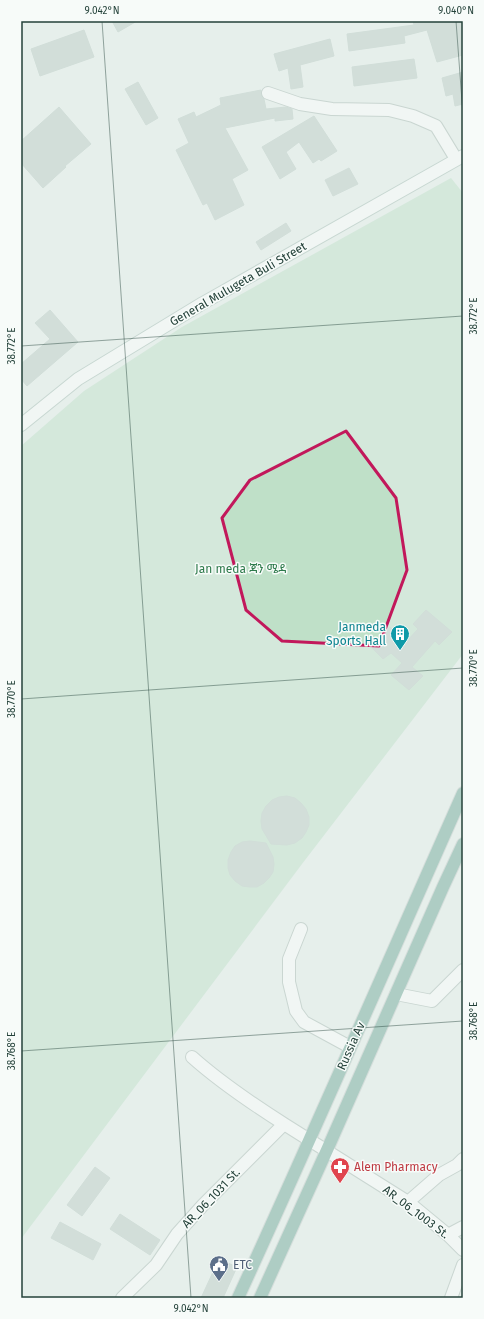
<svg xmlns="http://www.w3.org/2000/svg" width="484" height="1319" font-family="'Fira Sans','Noto Sans Ethiopic',sans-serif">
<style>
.green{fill:#bfe0c8}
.building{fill:#bbcac4;stroke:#b8c9c2}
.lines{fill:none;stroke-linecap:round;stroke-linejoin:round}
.street-casing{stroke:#a8b8b2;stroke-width:14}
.secondary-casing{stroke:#a4bbb3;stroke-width:14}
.primary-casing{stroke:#c2cac8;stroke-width:14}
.street{stroke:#fff;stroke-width:12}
.secondary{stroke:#fff;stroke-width:12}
.primary{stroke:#6aa596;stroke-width:12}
.marked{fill:none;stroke:#c2185b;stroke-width:3;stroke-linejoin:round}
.ticks{fill:none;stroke:#24423a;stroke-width:1;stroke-opacity:0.45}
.labels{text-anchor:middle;stroke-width:3;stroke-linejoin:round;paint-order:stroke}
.street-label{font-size:12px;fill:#24423a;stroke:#f7fbf9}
.park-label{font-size:12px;fill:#2d7a4b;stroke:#f7fbf9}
.culture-label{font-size:12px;fill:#0d838f;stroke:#f7fbf9;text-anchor:end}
.health-label{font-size:12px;fill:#be3a42;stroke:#f7fbf9;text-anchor:start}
.service-label{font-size:12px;fill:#4e5e75;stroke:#f7fbf9;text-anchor:start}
.neatline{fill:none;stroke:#24423a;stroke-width:1.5}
.ticks-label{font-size:10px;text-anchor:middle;fill:#24423a}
</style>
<rect width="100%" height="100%" fill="#e6efeb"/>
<path class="green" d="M451 178 463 193V654L302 864 21 1239V446L84 391 182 327Z"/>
<path class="building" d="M112 21H137L118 32Z
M413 21H463V55L437 62 427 30 404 36 405 43 349 51 347 34 414 25Z
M84 30 94 57 40 76 31 49Z
M330 39 334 56 300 65 303 87 291 89 288 68 279 71 274 54Z
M414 59 417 78 354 86 352 67Z
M463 72V104L455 106 453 94 446 96 442 78Z
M138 82 158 118 146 125 125 89Z
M261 90V95L264 99 266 109 286 107 292 109 293 119 275 121V118L225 128 248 170 232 179 244 205 215 220 207 203 203 205 176 150 189 143 178 119 194 112 196 117 221 105 220 98Z
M59 107 91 144 65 166 66 167 43 188 21 163V141Z
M314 116 337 151 321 161 319 159 313 163 299 142 286 152 296 169 280 179 262 147Z
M349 168 358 184 333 196 325 180Z
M286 223 291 231 261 250 256 242Z
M50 310 78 342 27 386 21 379V364L50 339 35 323Z
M426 610 452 632 439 645 435 641 412 667 423 676 409 690 391 675 402 663 391 653 383 659 372 648 390 627 406 642 418 629 413 624Z
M287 796 295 798 301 803 306 809 309 817V825L306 832 302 838 295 843 287 845 271 844 262 829 261 821 262 813 266 806 272 800 279 797Z
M250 841 266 843 273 857 274 864 273 872 269 878 264 883 257 887H250L242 886 235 881 230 875 228 868V860L231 852 235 846 242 842Z
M95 1167 110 1178 82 1216 67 1205Z
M120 1214 160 1240 150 1255 110 1229Z
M60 1222 101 1244 93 1260 51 1238Z
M219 1259 237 1267 223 1298H201Z"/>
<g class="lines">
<g class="street-casing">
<path id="street" d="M268 93 300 104 332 109 389 110 413 116 436 126 456 159
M301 929 289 959V982L296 1011 304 1022 350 1047
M396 994 432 1001 463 970
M192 1057C221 1083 251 1103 284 1124
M408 1202 439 1175 457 1165 463 1159
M448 1235 463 1227
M122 1298 156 1265 177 1234 203 1205 284 1124 408 1202 448 1235 463 1250
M451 1298 463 1265"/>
</g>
<g class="secondary-casing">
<path id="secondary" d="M21 425 78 379 203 303 463 156"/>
</g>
<g class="primary-casing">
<path id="primary" d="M238 1298C315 1130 388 962 463 793
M260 1298 327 1150 443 887 463 844"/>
</g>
<use href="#street" class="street"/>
<use href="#secondary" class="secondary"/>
<use href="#primary" class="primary"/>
</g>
<path d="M0 0H484V1319H0ZM346 431 396 498 407 570 379 646 282 641 246 610 222 518 250 480Z" fill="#e6efeb" fill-opacity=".55" fill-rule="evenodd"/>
<path class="marked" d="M346 431 396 498 407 570 379 646 282 641 246 610 222 518 250 480Z"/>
<path class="ticks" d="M102 21 191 1298M456 21 463 115M21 346 463 316M21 699 463 668M21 1051 463 1021"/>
<defs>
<g id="building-pin" transform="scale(1)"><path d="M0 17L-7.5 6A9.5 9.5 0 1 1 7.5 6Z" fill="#0f9aa8" stroke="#f7fbf9"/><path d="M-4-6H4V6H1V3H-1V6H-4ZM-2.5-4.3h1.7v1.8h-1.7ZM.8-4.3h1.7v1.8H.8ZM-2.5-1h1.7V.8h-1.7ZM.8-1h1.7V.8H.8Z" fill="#fff"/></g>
<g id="pharmacy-pin" transform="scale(1)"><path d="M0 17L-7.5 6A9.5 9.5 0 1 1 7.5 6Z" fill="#e0444e" stroke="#f7fbf9"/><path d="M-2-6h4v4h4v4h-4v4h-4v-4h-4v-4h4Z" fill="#fff"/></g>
<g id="civic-pin" transform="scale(1)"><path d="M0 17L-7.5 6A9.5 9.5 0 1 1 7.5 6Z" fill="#5c6f8a" stroke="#f7fbf9"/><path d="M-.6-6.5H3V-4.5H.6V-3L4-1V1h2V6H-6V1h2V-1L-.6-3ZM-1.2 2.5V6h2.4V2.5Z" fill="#fff"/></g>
</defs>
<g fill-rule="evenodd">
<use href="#building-pin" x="400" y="634"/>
<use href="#pharmacy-pin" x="340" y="1167"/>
<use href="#civic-pin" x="219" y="1265"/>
</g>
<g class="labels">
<g class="street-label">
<text transform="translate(238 284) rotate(-30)" y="4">General Mulugeta Buli Street</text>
<text transform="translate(351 1046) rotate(-66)" y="4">Russia Av</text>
<text transform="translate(211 1198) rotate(-46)" y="4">AR_06_1031 St.</text>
<text transform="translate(416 1212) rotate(37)" y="4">AR_06_1003 St.</text>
</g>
<g class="park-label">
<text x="241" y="573">Jan meda ጃን ሜዳ</text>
</g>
<g class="culture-label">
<text x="386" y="631">Janmeda<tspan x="386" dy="14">Sports Hall</tspan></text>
</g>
<g class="health-label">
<text x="354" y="1171">Alem Pharmacy</text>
</g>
<g class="service-label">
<text x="233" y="1269">ETC</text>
</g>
</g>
<rect width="484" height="1319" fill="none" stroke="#f7fbf9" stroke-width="44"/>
<rect x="22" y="22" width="440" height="1275" class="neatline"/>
<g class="ticks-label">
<text x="102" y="14">9.042°N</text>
<text x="456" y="14">9.040°N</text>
<text transform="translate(473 316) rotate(-90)" y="4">38.772°E</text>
<text transform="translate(11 346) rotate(-90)" y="4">38.772°E</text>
<text transform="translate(473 668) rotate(-90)" y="4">38.770°E</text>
<text transform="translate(11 699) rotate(-90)" y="4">38.770°E</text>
<text transform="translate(473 1021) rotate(-90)" y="4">38.768°E</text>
<text transform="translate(11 1051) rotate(-90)" y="4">38.768°E</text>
<text x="191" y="1312">9.042°N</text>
</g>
</svg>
